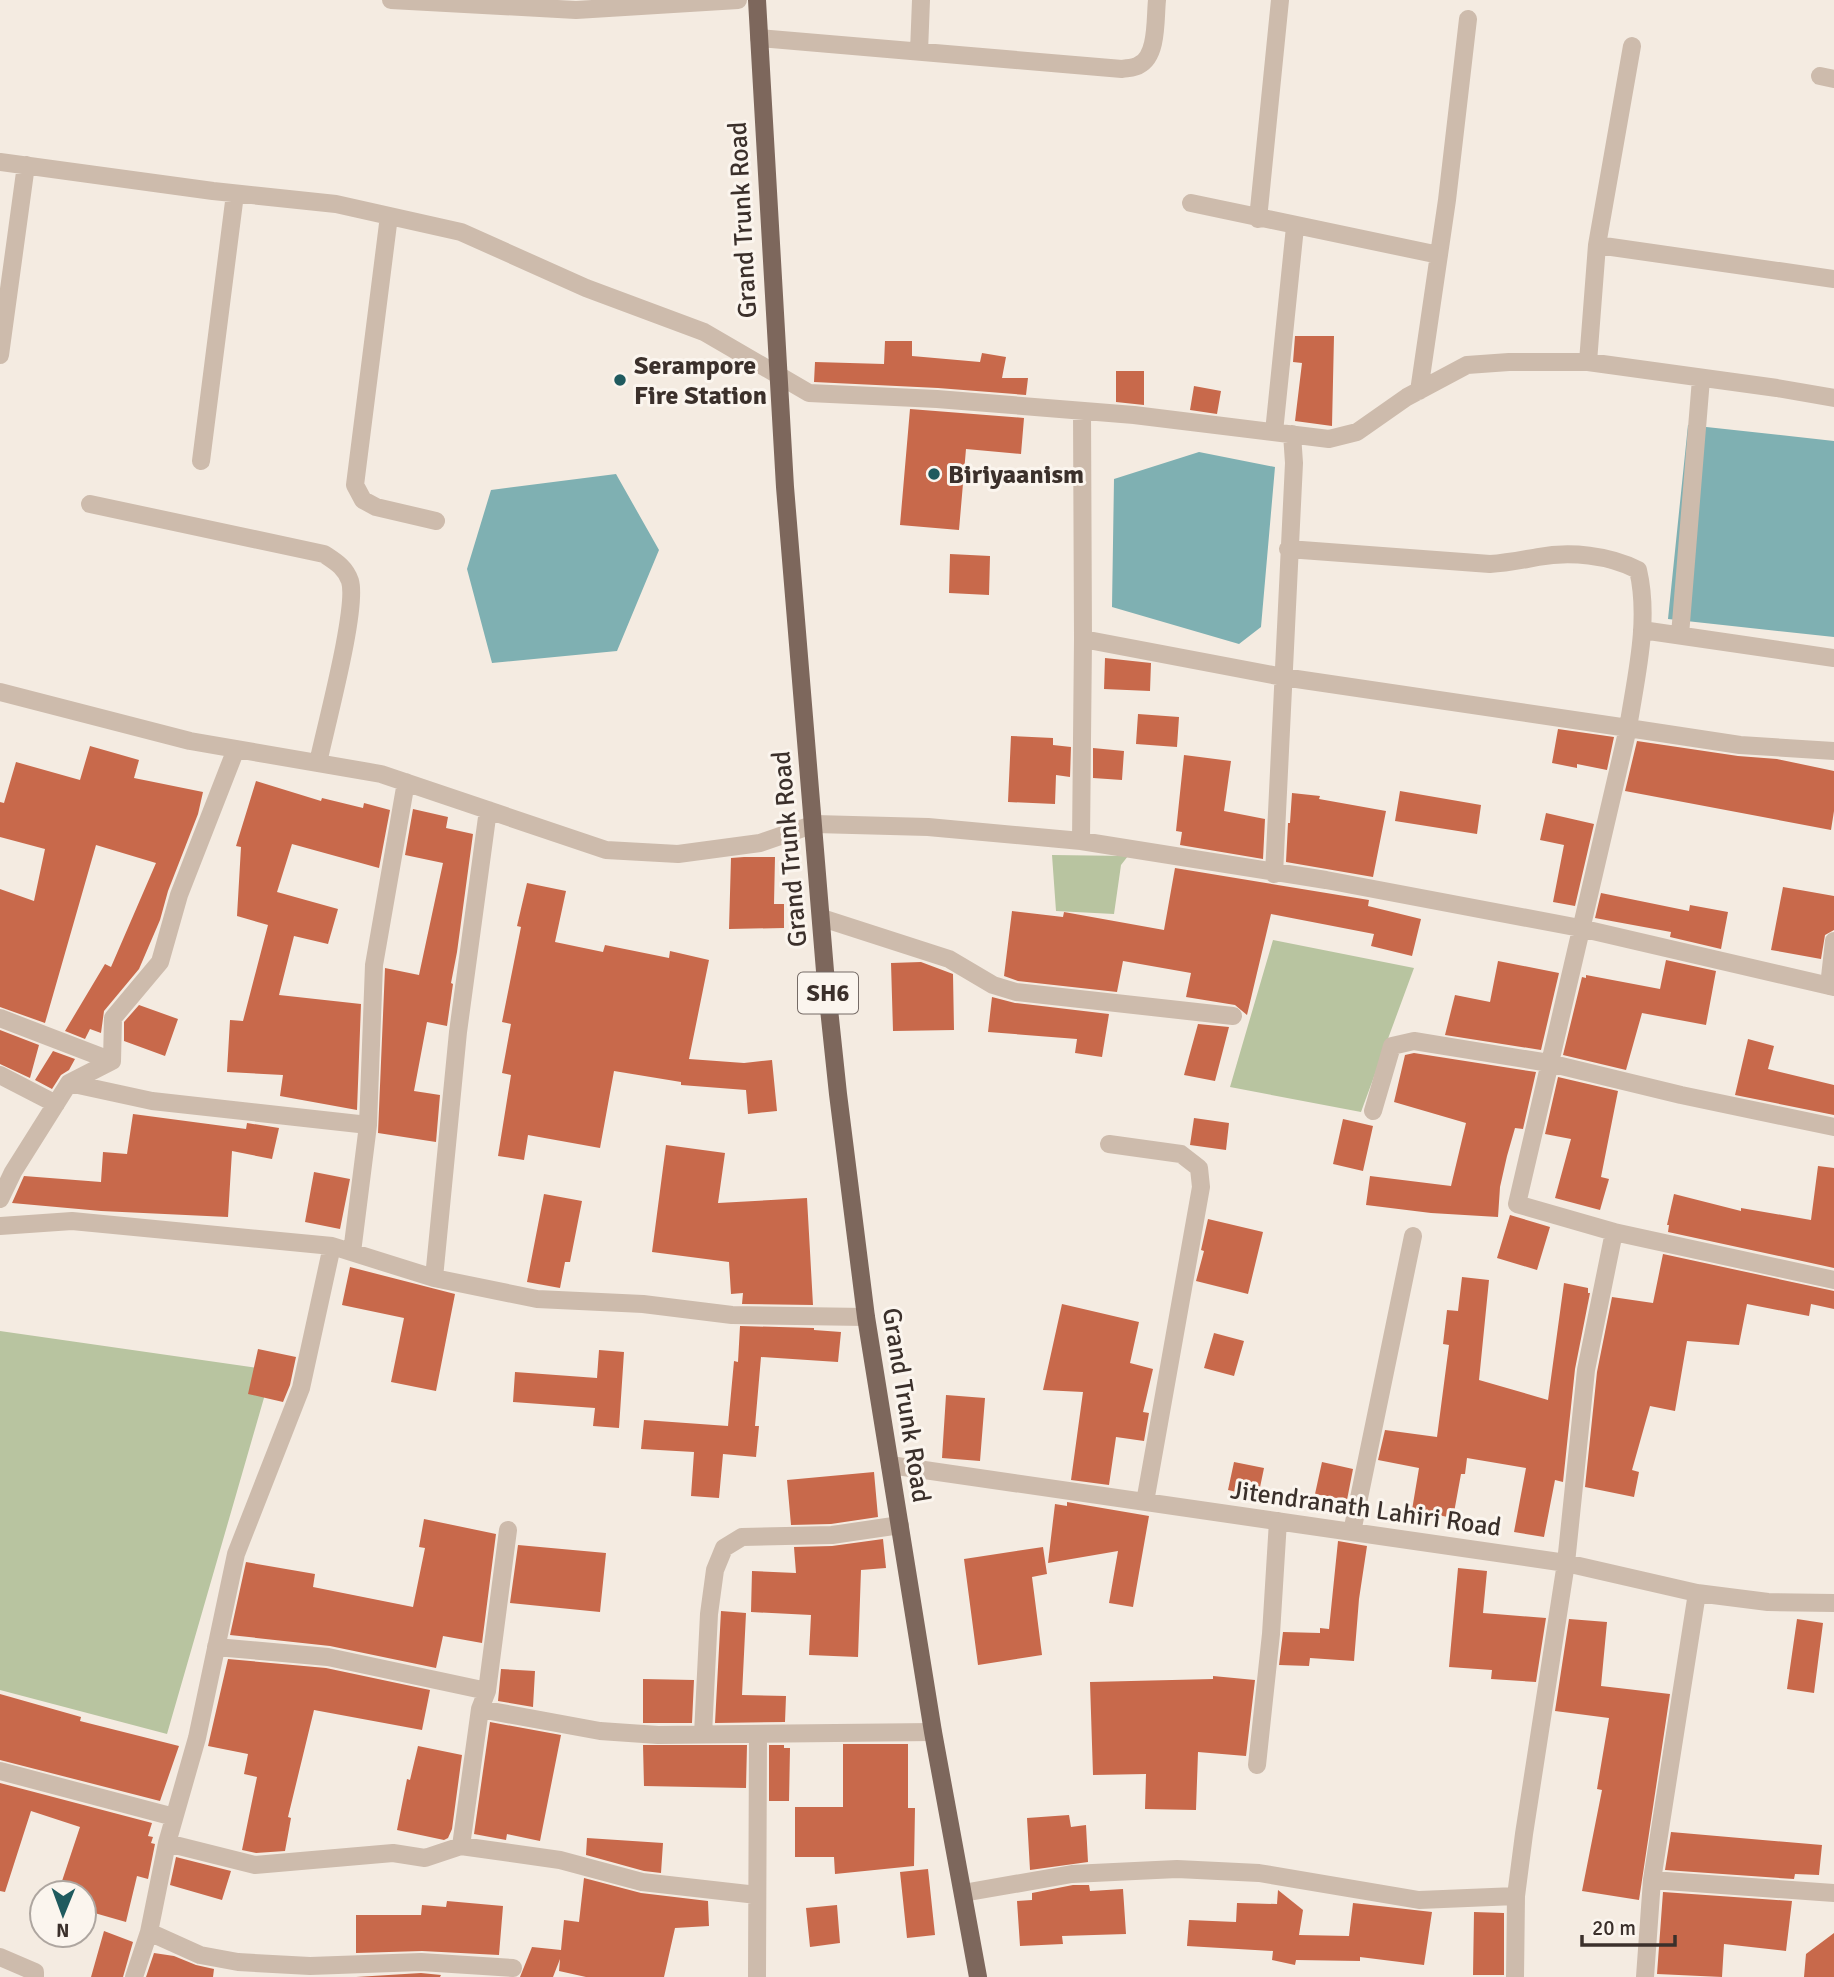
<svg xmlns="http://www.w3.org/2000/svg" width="1834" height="1977" font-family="Signika,sans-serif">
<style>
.green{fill:#b8c4a0}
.water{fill:#7fb0b2}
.building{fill:#c8694b}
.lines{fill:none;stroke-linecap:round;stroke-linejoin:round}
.minor{stroke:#cdbbac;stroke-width:18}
.major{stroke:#7d675c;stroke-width:18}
.poi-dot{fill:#1f5a5e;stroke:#fbf5ee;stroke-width:2.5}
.labels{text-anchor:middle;stroke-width:6;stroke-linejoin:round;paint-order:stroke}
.shield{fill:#fbf5ee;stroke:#756b66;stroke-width:2}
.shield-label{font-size:24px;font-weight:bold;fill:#3b302b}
.street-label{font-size:26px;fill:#3b302b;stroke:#fbf5ee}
.poi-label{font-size:26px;font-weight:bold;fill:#3b302b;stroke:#fbf5ee;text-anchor:start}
</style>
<rect width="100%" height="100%" fill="#f4ebe1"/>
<path class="green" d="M1052 855 1128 856 1121 865 1114 914 1056 911Z
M1273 940 1414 968 1361 1112 1230 1087Z
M0 1331 272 1370 167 1734 0 1690Z"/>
<path class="water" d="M1688 425 1834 441V637L1668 619Z
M1199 452 1275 467 1261 627 1239 644 1112 607 1114 479Z
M616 474 659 550 617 651 492 663 467 569 491 490Z"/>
<path class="building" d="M1295 336H1334L1332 426 1295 421 1302 363 1293 362Z
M885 341H912V356L980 362 982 353 1006 357 1002 378H1028L1026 395 938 388 814 382 815 362 884 364Z
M1116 371H1144V405L1116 402Z
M1194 386 1221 391 1217 414 1190 410Z
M910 409 1024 418 1021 454 966 449 959 530 900 525Z
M950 554 990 556 989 595 949 593Z
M1105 658 1151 663 1150 691 1104 689Z
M1138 714 1179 717 1177 747 1136 744Z
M1558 729 1614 737 1607 770 1577 764V768L1552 763Z
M1011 736 1053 738V745L1071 747 1070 777 1056 775 1055 804 1008 802Z
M1637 741 1738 756 1777 759 1834 771V811L1831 830 1625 791Z
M90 746 139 760 134 778 203 792 198 814 168 891 160 920 139 969 104 1011 101 1033 90 1029 85 1039 65 1031 105 964 111 967 156 863 96 845 45 1023 0 1007V889L34 901 45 849 0 837V802L4 803 16 762 80 780Z
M1093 748 1124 751 1122 780 1093 778Z
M1184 755 1231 761 1224 811 1265 819 1263 859 1180 845 1182 832 1176 831Z
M256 781 321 801 322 798 363 808 364 803 390 810 379 868 292 844 277 892 338 909 328 944 294 936 279 995 361 1004 357 1110 280 1096 283 1075 227 1072 230 1020 243 1021 268 925 237 916 241 847 236 846Z
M1400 791 1481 805 1477 834 1395 821Z
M1292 793 1320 796 1319 799 1386 811 1373 877 1286 862 1288 823H1290Z
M413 809 448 817 446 828 473 834 457 952 451 983 453 984 447 1026 427 1022 414 1091 440 1095 436 1142 378 1133 385 968 419 975 443 863 405 855Z
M1546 813 1594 824 1575 906 1553 902 1564 845 1540 840Z
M744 857H775L774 904H784V928L729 929 731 858Z
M1175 868 1369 900 1368 906 1421 919 1412 956 1371 946 1374 934 1271 914 1247 1015 1235 1005 1186 997 1191 973 1123 961 1117 992 1018 981 1004 976 1012 911 1063 917 1064 912 1164 930Z
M527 883 566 891 555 942 603 952 605 945 669 958 670 951 709 960 689 1059 744 1063 772 1060 777 1111 748 1114 746 1090 681 1085V1082L614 1071 600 1148 528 1135 524 1160 498 1156 511 1075 502 1073 511 1024 502 1022 521 927 517 926Z
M1783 887 1834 896V930L1825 935 1821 959 1771 950Z
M1601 893 1689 911 1690 905 1728 912 1721 949 1670 937 1671 932 1595 918Z
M1666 960 1716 971 1706 1025 1642 1013 1626 1070 1563 1055 1582 977 1586 978V975L1660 989Z
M1498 961 1559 973 1541 1050 1445 1035 1455 995 1490 1002Z
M921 962 953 974 954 1030 893 1031 891 963Z
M992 997 1015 1003 1109 1014 1102 1057 1075 1053 1077 1039 988 1032Z
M139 1005 178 1019 165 1056 124 1041V1022Z
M1198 1024 1229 1027 1215 1081 1184 1075Z
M0 1030 39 1045 30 1078 0 1064Z
M1748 1039 1774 1046 1768 1069 1834 1085V1115L1735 1095Z
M53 1051 75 1059 69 1070 61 1075 52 1089 35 1080Z
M1414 1053 1536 1072 1523 1129 1515 1128 1507 1156 1500 1187 1498 1217 1431 1213 1366 1205 1370 1176 1451 1186 1466 1123 1394 1102 1405 1055Z
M1558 1077 1618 1091 1601 1177 1609 1179 1600 1210 1555 1198 1571 1139 1545 1134Z
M133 1114 246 1129 247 1123 279 1128 272 1159 232 1151 228 1217 101 1211 12 1203 24 1176 101 1182 103 1152 127 1154Z
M1194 1118 1229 1123 1226 1150 1190 1145Z
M1343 1119 1373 1126 1363 1171 1333 1164Z
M666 1145 725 1153 718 1203 807 1198 813 1305 742 1304 743 1293 731 1294 729 1262 652 1252Z
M1818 1166 1834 1168V1268L1668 1232 1669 1225H1667L1674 1194 1741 1211V1208L1811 1220Z
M314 1172 350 1179 340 1229 305 1222Z
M544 1194 582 1201 570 1262H565L560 1288 527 1282Z
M1510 1215 1550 1227 1537 1270 1497 1258Z
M1208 1219 1263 1232 1248 1294 1196 1281 1204 1251 1201 1250Z
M1663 1254 1834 1291V1309L1811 1304 1809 1316 1747 1304 1739 1345 1687 1341 1675 1411 1650 1406 1632 1470 1639 1472 1634 1497 1585 1487 1597 1372 1612 1297 1653 1303Z
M350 1267 455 1294 436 1391 391 1382 404 1318 342 1305Z
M1462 1277 1489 1280 1479 1380 1548 1400 1564 1283 1588 1288V1293H1590L1575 1369 1563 1482 1555 1480 1544 1537 1514 1532 1526 1468 1467 1458 1465 1474H1461L1453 1518 1412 1510 1419 1468 1378 1460 1385 1430 1437 1437 1449 1345 1443 1344 1447 1310 1458 1311Z
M1062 1304 1139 1322 1130 1363 1153 1369 1143 1412 1149 1413 1144 1441 1116 1437 1109 1485 1071 1480 1083 1392 1043 1390Z
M740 1326 814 1328V1330L841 1332 838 1362 761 1357 755 1426H759L756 1457 723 1454 719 1498 691 1496 694 1452 641 1449 644 1420 728 1426 734 1361 738 1362Z
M1214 1333 1244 1341 1234 1376 1204 1368Z
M258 1349 296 1357 290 1385 283 1402 248 1394Z
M599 1350 624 1352 619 1428 593 1426 595 1408 513 1402 515 1372 597 1378Z
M946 1395 985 1398 980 1461 942 1458Z
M1234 1462 1264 1468 1258 1497 1228 1490Z
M1322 1462 1353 1469 1347 1500 1315 1494Z
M874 1472 878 1517 831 1524 791 1525 787 1480Z
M1067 1502 1149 1516 1133 1607 1109 1603 1118 1551 1048 1563 1055 1504 1067 1506Z
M424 1519 496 1534 482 1643 443 1636 436 1668 330 1646 230 1635 246 1562 315 1574 313 1587 413 1607 425 1548 419 1547Z
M883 1539 886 1568 861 1570 858 1657 809 1655 811 1615 751 1612 752 1571 796 1573 794 1547 832 1546Z
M1338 1541 1367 1546 1359 1599 1354 1661 1310 1658 1309 1666 1279 1665 1283 1632 1320 1633V1628L1329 1629Z
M518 1545 606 1553 600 1612 510 1603Z
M1043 1547 1047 1574 1032 1577 1042 1655 978 1665 964 1559Z
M1458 1568 1487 1571 1483 1613 1546 1618 1536 1682 1491 1679 1492 1670 1449 1667Z
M721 1611 746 1613 742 1695 786 1696 785 1722 715 1723Z
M1569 1619 1607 1622 1601 1686 1670 1694 1639 1900 1582 1891 1602 1790 1597 1789 1609 1718 1555 1711Z
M1797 1619 1823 1623 1814 1693 1787 1689Z
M228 1659 326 1668 430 1690 422 1730 314 1710 288 1817 291 1818 285 1851 256 1853 242 1850 257 1777 244 1774 248 1754 208 1746Z
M501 1669 535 1671 533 1707 498 1701Z
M1213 1676 1255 1680 1246 1756 1198 1752 1196 1810 1145 1809 1146 1774 1093 1775 1090 1682 1213 1679Z
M643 1679 694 1680 692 1723H643Z
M0 1694 81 1717 80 1721 179 1746 160 1801 0 1760Z
M490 1722 561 1735 540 1841 507 1834 506 1840 474 1834Z
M843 1744H908V1808H915L914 1866 835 1874 834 1857H795V1807H843Z
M643 1745H747L746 1788 644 1786Z
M769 1745H784V1748H790L789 1801H769Z
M418 1746 462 1755 452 1829 448 1838 444 1840 397 1830 407 1779 410 1780Z
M0 1783 152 1823 148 1836 153 1837 151 1843 155 1844 148 1879 137 1876 126 1922 84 1910V1893H58L80 1827 31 1811 5 1892 0 1891Z
M1069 1815 1071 1827 1086 1825 1088 1862 1030 1870 1027 1818Z
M1671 1832 1822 1845 1819 1875 1795 1874 1794 1879 1665 1870Z
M587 1838 663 1843 661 1873 644 1871 586 1855Z
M176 1857 231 1871 222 1900 170 1885Z
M928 1869 935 1935 907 1938 900 1872Z
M584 1878 641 1893 708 1901 709 1926 675 1928 664 1977H586L559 1971 560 1959 553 1977H520L532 1947 561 1950 564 1920 579 1922Z
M1073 1885H1089L1090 1891 1123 1889 1126 1934 1062 1936 1063 1944 1020 1946 1017 1901 1032 1900V1893Z
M1278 1890 1303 1910 1299 1935 1349 1936 1353 1903 1432 1912 1424 1965 1360 1957V1961L1296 1960 1295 1965 1272 1960 1273 1951 1187 1946 1189 1920 1236 1922 1237 1903 1277 1904Z
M1663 1892 1792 1901 1786 1951 1724 1944 1722 1977 1657 1974Z
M447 1901 503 1906 499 1955 422 1951 356 1953V1915H421L422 1905 446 1907Z
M837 1905 840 1943 810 1947 806 1908Z
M1474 1912 1504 1913V1975H1473Z
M104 1931 133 1942 123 1977H91Z
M1834 1933V1977H1804L1806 1954Z
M154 1953 174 1956 196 1965 214 1969 213 1977H146Z
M421 1973 441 1975 440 1977H356Z"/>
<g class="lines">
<path class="minor" d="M391 0 576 10 738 0
M759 38 1122 69C1127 68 1135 68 1139 65 1158 56 1155 18 1157 0
M919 52 921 0
M1820 76 1834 79
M0 162 213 191 336 204 461 232 586 288 704 332 809 393 937 399 1134 415 1329 439 1357 432 1407 397 1467 365 1509 362H1588L1777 388 1834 398
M1191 203 1439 255
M389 216 355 485 363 500 376 507 436 521
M1258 219 1280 0
M1597 245 1834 279
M0 355 26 165
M1588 362 1597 245 1632 46
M1419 391 1447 200 1468 19
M1082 411 1083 639
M1274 432 1295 227
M201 461 235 194
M90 504 324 554C336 562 345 567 350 581 358 608 325 729 318 763
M1642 630 1834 658
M1680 635 1701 379
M0 692 190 741 381 774 606 850 678 854 760 843 815 824 928 827 1081 841 1326 880 1580 928 1834 987
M1081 841 1083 639 1283 677 1628 728C1636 676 1650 621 1638 570 1609 555 1570 551 1538 557 1521 560 1507 563 1490 564L1288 549
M1274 874 1294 463 1292 434
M822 918 949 959 993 985 1016 992 1233 1016
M1829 986 1834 941
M0 1018 112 1061
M0 1075 56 1104
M69 1083 152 1101 368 1125
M1373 1111 1392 1046 1414 1041 1549 1063 1681 1095 1834 1127
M1109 1144 1181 1154 1199 1168 1201 1187 1145 1502
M0 1199 13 1172 69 1083 112 1061 113 1018 160 962 179 895 236 749
M0 1226 72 1221 332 1246 434 1278 537 1299 643 1304 732 1315 866 1317
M1614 1232 1517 1204 1628 728 1740 745 1834 751
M352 1252 368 1125 374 965 406 782
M434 1278 458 1032 488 810
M890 1465 1566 1563 1697 1593 1768 1602 1834 1603
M1352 1532 1413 1236
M216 1647 328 1657 487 1691
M480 1709 600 1731 658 1735 933 1732
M703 1734 709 1614 715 1570 724 1548 742 1537 832 1535 900 1525
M1257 1765 1271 1634 1278 1521
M0 1771 174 1817
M167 1843 255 1865 393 1853 425 1858 461 1846 560 1860 642 1882 757 1895
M461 1846 480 1709 487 1691 508 1530
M1652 1880 1834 1893
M963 1893 1072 1874 1177 1869 1259 1873 1419 1900 1516 1896
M149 1932 200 1955 238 1962 310 1966 421 1962 513 1968
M0 1957 35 1972V1977
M134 1977 149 1932 167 1843 197 1738 236 1554 301 1388 332 1246
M757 1977 758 1734
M1515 1977 1516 1896 1524 1834 1566 1563 1586 1370 1614 1232 1834 1280
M1645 1977 1652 1880 1697 1593"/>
<path class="major" d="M757 0 785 487 825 971 838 1094 866 1317 933 1732 978 1977"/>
</g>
<g class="poi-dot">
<circle cx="620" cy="380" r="7"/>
<circle cx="934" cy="474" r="7"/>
</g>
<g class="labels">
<rect class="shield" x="798" y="972.5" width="60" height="41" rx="5"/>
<g class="shield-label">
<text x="828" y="1001">SH6</text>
</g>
<g class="street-label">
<text transform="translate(742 220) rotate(-93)" y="9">Grand Trunk Road</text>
<text transform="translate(789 849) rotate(-95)" y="9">Grand Trunk Road</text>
<text transform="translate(907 1405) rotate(81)" y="9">Grand Trunk Road</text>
<text transform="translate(1366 1508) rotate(8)" y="9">Jitendranath Lahiri Road</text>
</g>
<g class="poi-label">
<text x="634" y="374">Serampore<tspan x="634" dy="30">Fire Station</tspan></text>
<text x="948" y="483">Biriyaanism</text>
</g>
</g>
<g transform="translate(63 1914) rotate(181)"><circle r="33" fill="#fbf5ee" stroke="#aea6a0" stroke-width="2"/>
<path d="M0-5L12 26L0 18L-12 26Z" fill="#1f5a5e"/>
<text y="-10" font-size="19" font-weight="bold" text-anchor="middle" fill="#3b302b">N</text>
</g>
<path d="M1582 1935v10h93v-10" fill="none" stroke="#3b302b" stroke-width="3.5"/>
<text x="1592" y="1935" font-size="21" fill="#3b302b" stroke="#fbf5ee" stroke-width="5" paint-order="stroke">20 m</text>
</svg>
